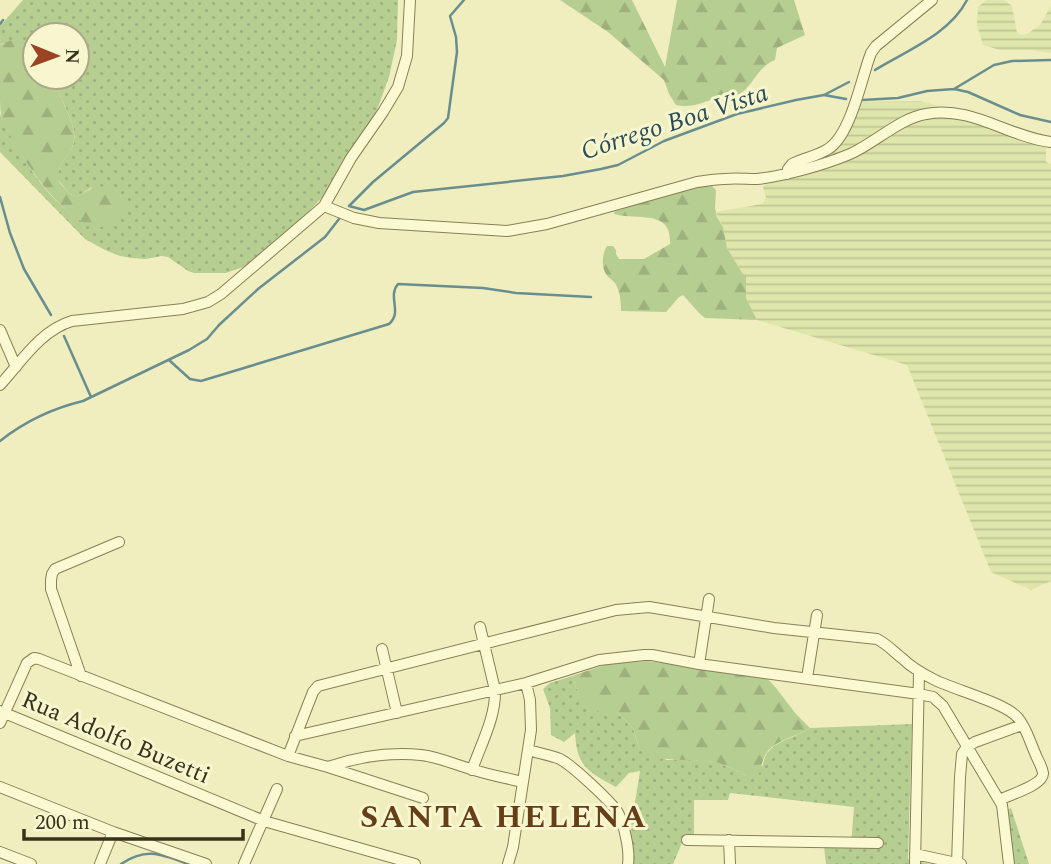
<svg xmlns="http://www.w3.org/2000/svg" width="1051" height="864" font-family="Spectral,serif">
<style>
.farmland{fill:url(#farmland-rules)}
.grass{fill:url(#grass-dots)}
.forest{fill:url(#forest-firs)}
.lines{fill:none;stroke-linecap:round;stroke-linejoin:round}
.stream{stroke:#698e8f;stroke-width:2.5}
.minor-casing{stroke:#897f56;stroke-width:12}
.minor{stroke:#faf9d2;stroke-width:10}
.labels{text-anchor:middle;stroke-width:6;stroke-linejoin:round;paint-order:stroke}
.street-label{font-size:24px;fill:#38311c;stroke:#f7f6ce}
.water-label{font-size:26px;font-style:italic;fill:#2a4e58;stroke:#f7f6ce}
.district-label{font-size:32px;font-weight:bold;letter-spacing:2px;fill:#663e19;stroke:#f7f6ce}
</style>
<defs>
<pattern id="farmland-rules" width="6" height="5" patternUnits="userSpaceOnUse" patternTransform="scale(1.75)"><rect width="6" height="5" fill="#dfe6ac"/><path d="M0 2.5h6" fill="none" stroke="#c0c693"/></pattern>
<pattern id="grass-dots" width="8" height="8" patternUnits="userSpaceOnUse" patternTransform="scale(1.75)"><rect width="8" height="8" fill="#b7ce92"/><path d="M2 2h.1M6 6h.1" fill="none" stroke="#9eb17d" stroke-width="1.8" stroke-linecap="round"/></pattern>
<pattern id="forest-firs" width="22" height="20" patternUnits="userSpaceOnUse" patternTransform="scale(1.75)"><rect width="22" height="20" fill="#b7ce92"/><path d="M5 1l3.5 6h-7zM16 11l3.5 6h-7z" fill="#9eb17d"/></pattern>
</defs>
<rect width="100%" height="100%" fill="#f0eebf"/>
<path class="farmland" d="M986 0H1004L1012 6 1017 32 1020 35 1027 34 1040 25 1051 6V53L1029 50H1000L983 45 977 25 978 7Z
M920 101 1006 123 1008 126 1046 146V162L1051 164V581L1031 590 991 572 907 365 757 320 746 298 745 275 743 274 727 248 723 227 716 212 762 204 766 198 763 187 767 182 831 143 854 102Z"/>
<path class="grass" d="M23 0H398L397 40 389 77 377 110 344 175 278 243 249 265 226 273H194L188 271 168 257 162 256 145 259 132 258 120 256 105 250 85 239 0 152V114C19 152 39 190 74 216L92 187 77 197 70 194 59 181C59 178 58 174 59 170 61 160 73 152 74 141 77 121 57 98 54 77H77V35H35V48L27 43H3L0 45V26Z
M572 676 579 695 617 712 633 728 638 745 667 760 681 759 716 762 736 770 746 776 763 765C766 741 793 740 810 728L912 724 908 859 930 864H826L824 847 851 845 854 807 730 793 728 800H694V835L684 838 673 864H625L640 771 629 773 616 787C588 772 577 767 575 733L564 742 551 735 550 708 543 689 550 683Z
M1011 808 1029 864H1011L1007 810Z"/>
<path class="forest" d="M560 0H632L665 67 677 0H794L805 35 777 48 775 60C760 66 756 79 745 90 738 97 728 96 719 98 704 101 692 109 676 105L669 94 664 80 608 32Z
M11 40 27 43 35 48V77H54C57 97 74 118 74 135 75 153 62 158 59 170 59 171 59 181 59 182L70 194 77 197C100 182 104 183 127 198 127 207 121 215 115 221 80 254 9 143 1 115 0 109 0 100 0 94 0 77 0 61 0 45Z
M710 184 716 190 715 208 717 217 723 227 727 248 743 274 746 275V298L757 320 705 318 699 313 683 295 679 297 666 312 621 311C621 302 620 291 615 283 612 279 608 278 606 274 601 266 602 254 607 246H613L616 250V254L619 259H644L670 244C672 208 637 221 614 214L616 205Z
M647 661 698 667 767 678 776 688 796 714 810 728C797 737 774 740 766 754 762 760 761 769 758 776H746L736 770 716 762 652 758 638 745 633 728 617 712 600 713 579 695 572 676 607 664Z"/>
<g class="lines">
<path class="stream" d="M464 0 450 16 456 37 457 52 448 118 444 123 373 182 349 206 364 210 413 192 563 176 601 169 618 165 664 141 737 114 796 100 824 95 846 99
M0 24 3 20
M875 70C906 51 950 34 967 0
M954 89 994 65 1012 61 1051 60
M824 95 849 82
M862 100 898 98 927 91 954 89 968 92 1020 115 1051 122
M0 197 10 233 24 269 51 315
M64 336 91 397
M169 360 190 379 201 381 389 324C403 312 387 297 398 284L483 288 516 293 591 297
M0 441C24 422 54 408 83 401L189 350 207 339 219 325 258 289 325 237 339 219
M121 864C146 847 161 854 188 864"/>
<g class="minor-casing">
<path id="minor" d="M787 174 788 169 792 164C804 158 817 156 828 149 851 135 861 79 871 53L876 46 932 0
M324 206 354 218 379 223 507 231 547 224 697 182C706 181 715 179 724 179 735 178 746 179 757 179 784 176 824 165 850 154 875 143 900 118 926 114 970 105 1009 137 1051 142
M0 330 16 367
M0 385C21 362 41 330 72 321L183 309 208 302 221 294 324 206 351 158 383 112 398 87 407 56 410 0
M382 649 397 713
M699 664 709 599
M81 676 51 589V580L52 574 55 569 119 542
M807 678 817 615
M0 711 264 821 415 864
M0 723 27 663 34 658 39 659 288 756 328 767 423 798
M295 736 526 683 599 660 644 655H652L699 664 919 694 933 697 943 706 1002 805 1009 864
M528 750C538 753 550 755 560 759 573 766 608 799 617 811 624 823 630 850 628 864
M288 756 313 692 318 686 616 610 649 607 774 628 877 639C887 644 894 652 903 659 912 668 923 674 935 680 955 690 1006 703 1018 718 1026 727 1030 742 1035 753 1037 759 1042 766 1043 773 1044 785 1009 795 999 800
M328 767C357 757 390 752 421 755 439 757 456 765 474 770 490 775 506 778 522 782
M472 770C481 744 496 717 495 690L480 627
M0 787 113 832 206 864
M687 840 878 843
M729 840 730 864
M0 852 31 864
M915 854 961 864
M957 863 960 777 962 754 967 747 975 742 1022 725
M100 864 113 832
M244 864 277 789
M508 864 513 847 531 730 530 700 526 683
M915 864 919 672"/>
</g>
<use href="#minor" class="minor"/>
</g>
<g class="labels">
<g class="street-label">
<text transform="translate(116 737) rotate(23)" y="8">Rua Adolfo Buzetti</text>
</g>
<g class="water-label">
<text transform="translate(674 121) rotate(-18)" y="9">Córrego Boa Vista</text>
</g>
<g class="district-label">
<text x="504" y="827">SANTA HELENA</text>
</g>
</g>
<g transform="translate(56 56) rotate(91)"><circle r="33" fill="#f7f6ce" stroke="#aba787" stroke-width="2"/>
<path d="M0-5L12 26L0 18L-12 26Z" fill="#9a4424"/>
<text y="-10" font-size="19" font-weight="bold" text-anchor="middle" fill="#38311c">N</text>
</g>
<path d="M24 829v10h219v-10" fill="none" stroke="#38311c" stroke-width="3.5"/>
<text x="35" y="829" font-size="21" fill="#38311c" stroke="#f7f6ce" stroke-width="5" paint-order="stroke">200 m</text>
</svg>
